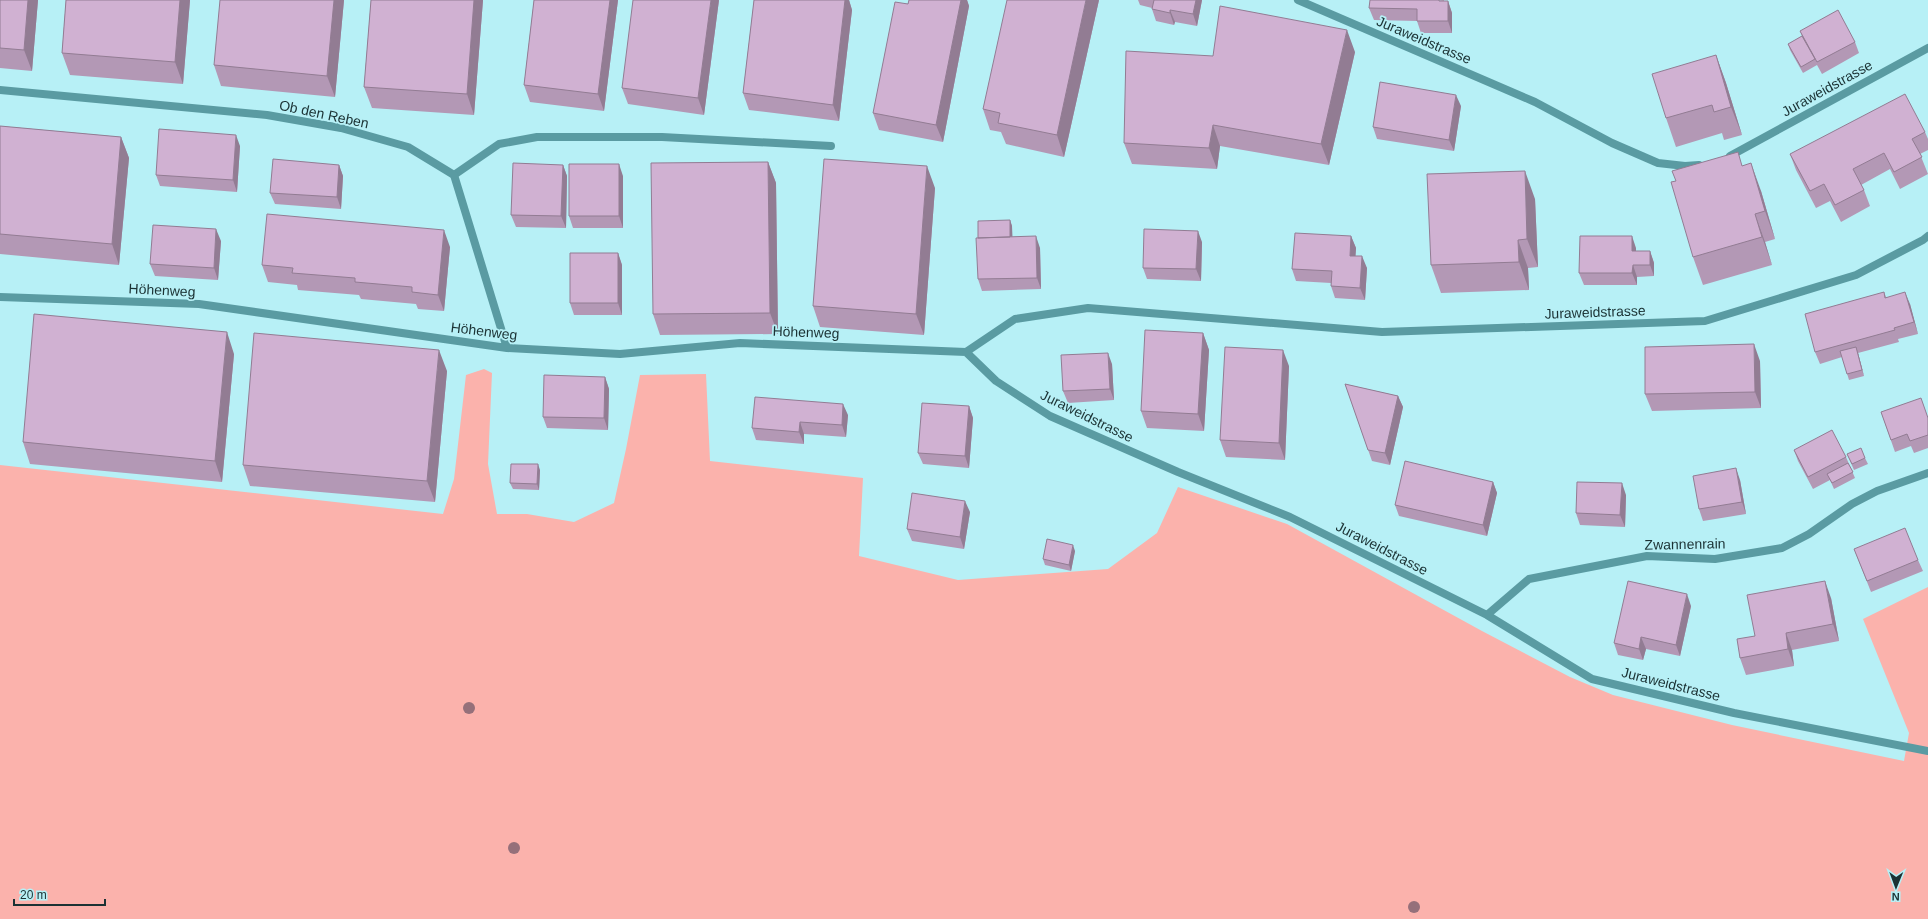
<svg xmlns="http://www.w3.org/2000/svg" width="1928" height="919" font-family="Helvetica,sans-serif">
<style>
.green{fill:#fbb2ac}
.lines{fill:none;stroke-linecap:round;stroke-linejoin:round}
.service{stroke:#5a9ba2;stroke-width:8}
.minor{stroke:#5a9ba2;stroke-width:8}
.tree{fill:#95707a}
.wall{fill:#b398b5}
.shaded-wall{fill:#927c93}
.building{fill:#d0b1d2;stroke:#927c93}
.labels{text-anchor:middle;stroke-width:3.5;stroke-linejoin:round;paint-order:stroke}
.street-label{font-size:14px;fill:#1b3234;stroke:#b7f0f6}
</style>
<rect width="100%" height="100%" fill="#b7f0f6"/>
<path class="green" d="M484 369 492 373 488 464 497 514H527L574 522 614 503 626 449 640 375 706 374 710 461 863 478 859 556 958 580 1108 569 1157 533 1178 487 1287 524 1482 631 1570 677 1613 695 1732 725 1904 761 1909 733 1863 619 1928 587V919H0V465L443 514 454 479 466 375Z"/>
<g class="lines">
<path class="service" d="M454 175 499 144 537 137H662L831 146"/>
<path class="minor" d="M1298 0 1535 102 1612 143 1658 163 1685 166 1699 165
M0 90 267 115 341 128 408 147 454 175 507 348
M1730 156 1928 48
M0 297 199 304 507 348 620 354 740 343 966 352
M966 352 996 381 1050 416 1178 472 1290 517 1487 615 1592 679 1734 713 1928 751
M966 352 1015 319 1088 308 1382 332 1705 321 1856 275 1923 240 1928 236
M1487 615 1529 579 1647 556 1715 559 1782 548 1809 534 1852 504 1877 491 1928 473"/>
</g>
<g class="tree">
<circle cx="469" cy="708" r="6"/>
<circle cx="514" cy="848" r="6"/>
<circle cx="1414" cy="907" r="6"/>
</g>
<path class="wall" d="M0 0H38L32 71 0 68Z
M66 0H190L183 84 70 75 62 53Z
M344 0 335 97 221 86 214 65Z
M371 0H483L474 115 372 108 364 87Z
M534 0H618L604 111 530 102 524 85Z
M719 0 704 115 628 104 622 88Z
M754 0H849L852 10 839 121 749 110 743 93Z
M909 0H967L969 6 943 142 879 130 873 113 908 4Z
M1099 0 1064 157 1006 144 1001 132 990 130 983 109Z
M1138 0H1202L1197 26 1175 22 1174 25 1156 21 1152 9V8L1140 5Z
M1444 0V1H1448L1452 13V33H1421L1417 21 1374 20 1369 8Z
M1800 31 1855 42 1859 53 1822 74 1817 65 1803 73 1790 50 1788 44 1802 36Z
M1355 52 1329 165 1220 146 1217 169 1132 164 1124 143 1213 56Z
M1716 55 1726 83 1742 135 1724 140 1722 133 1676 147 1666 118Z
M1461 106 1454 151 1377 139 1373 127Z
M0 126 121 137 129 158 119 265 0 254Z
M1925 132 1928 139V150L1920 154 1928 174 1900 189 1890 169 1861 185 1864 190 1870 206 1841 222 1830 201 1816 208 1796 170 1790 154Z
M240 146 237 192 160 186 156 175Z
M768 162 776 183 778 334 660 335 653 314Z
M339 165 343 176 341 209 275 204 270 193Z
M563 165 567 176 566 228 516 227 511 215Z
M1743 166 1761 191 1775 239 1765 242 1772 265 1703 285 1693 257 1676 181Z
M623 176V228H573L569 216Z
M935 188 924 335 820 327 813 306Z
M1535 199 1538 267 1528 268 1529 290 1441 293 1431 265Z
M1010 220 1012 226V237L1040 248 1041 289 982 291 978 279V238Z
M1351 236 1356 248 1355 256 1367 268 1365 300 1335 298 1331 286V283L1296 281 1292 269Z
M221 241 218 280 155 276 150 264Z
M1202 242 1201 281 1147 279 1143 268Z
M450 247 444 311 418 309 416 304 361 299 359 295 298 290 297 285 268 282 262 265Z
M1636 248V251H1650L1654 263V276L1637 277V285H1584L1579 273Z
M618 253 622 265V315H574L570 303Z
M1884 292 1886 297 1910 304 1918 334 1898 339 1899 342 1858 353 1864 376 1849 380 1842 357 1820 364 1815 352Z
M1203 333 1209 350 1204 431 1147 428 1141 411Z
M234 354 222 482 30 464 23 442Z
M1760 361 1761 408 1652 411 1645 394Z
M1112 364 1114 400 1068 403 1063 391Z
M1289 366 1285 460 1226 457 1220 440Z
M447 371 435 502 250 486 243 465Z
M605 377 609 389 608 430 547 428 543 417Z
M1345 384 1398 396 1403 407 1390 465 1372 461Z
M969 406 973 418 969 468 923 464 918 453Z
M1881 412 1928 418V448L1914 453 1911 446 1895 452Z
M848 415 846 437 804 434V444L756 440 752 428Z
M1794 450 1846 457 1855 478 1834 489 1830 480 1813 489 1798 461Z
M1847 454 1865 458 1868 464 1854 470Z
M540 470 539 490 513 489 510 483Z
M1740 480 1746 514 1703 521 1699 509Z
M1493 482 1497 493 1487 536 1399 516 1395 505Z
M1626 495 1625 527 1580 525 1576 513Z
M970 512 964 549 912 541 907 529Z
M1854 549 1918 560 1923 571 1871 592Z
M1075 551 1071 571 1045 565 1043 559Z
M1831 598 1839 641 1792 650 1794 666 1746 675 1740 658 1755 636Z
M1691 606 1680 656 1646 649 1643 660 1618 655 1614 643Z"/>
<path class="shaded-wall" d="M28 0H38L32 71 24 50Z
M180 0H190L183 84 175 62Z
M334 0H344L335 97 327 76Z
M474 0H483L474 115 467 94Z
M610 0H618L604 111 598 94Z
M711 0H719L704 115 698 98Z
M845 0H849L852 10 839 121 833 105Z
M961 0H967L969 6 943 142 936 125Z
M1086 0H1099L1064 157 1057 135Z
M1196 0H1202L1197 26 1193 14Z
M1448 1 1452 13V33L1448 21Z
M1170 10 1175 22 1174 25 1170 13Z
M1347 30 1355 52 1329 165 1321 144Z
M1716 55 1726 83 1742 135 1731 107Z
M1456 95 1461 106 1454 151 1449 140Z
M1213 125 1220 146 1217 169 1209 148Z
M236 135 240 146 237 192 233 180Z
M121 137 129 158 119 265 112 244Z
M768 162 776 183 778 334 770 313Z
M1751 163 1761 191 1775 239 1765 211Z
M619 164 623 176V228L619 216Z
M339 165 343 176 341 209 337 197Z
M563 165 567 176 566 228 561 216Z
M927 166 935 188 924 335 916 314Z
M1525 171 1535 199 1538 267 1527 239Z
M1755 214 1765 242 1772 265 1762 237Z
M1010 220 1012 226 1013 249 1010 243Z
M216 229 221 241 218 280 214 268Z
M444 230 450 247 444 311 438 295Z
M1198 231 1202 242 1201 281 1196 269Z
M1036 236 1040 248 1041 289 1037 278Z
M1351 236 1356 248 1355 267 1350 256Z
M1632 236 1636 248V263L1632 251Z
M1518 240 1528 268 1529 290 1519 262Z
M1650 251 1654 263V276L1650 265Z
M618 253 622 265V315L618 303Z
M1362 256 1367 268 1365 300 1360 288Z
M1633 265 1637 277V285L1632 273Z
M1905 292 1910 304 1918 334 1914 322Z
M227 332 234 354 222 482 215 461Z
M1203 333 1209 350 1204 431 1198 414Z
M1754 344 1760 361 1761 408 1755 392Z
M1856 347 1858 353 1864 376 1862 370Z
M439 350 447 371 435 502 427 481Z
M1283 350 1289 366 1285 460 1279 443Z
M1108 353 1112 364 1114 400 1110 389Z
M605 377 609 389 608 430 604 418Z
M1398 396 1403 407 1390 465 1385 453Z
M843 404 848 415 846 437 842 425Z
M969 406 973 418 969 468 965 456Z
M800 422 804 434V444L799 432Z
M538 464 540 470 539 490 537 484Z
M1736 468 1740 480 1746 514 1742 502Z
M1493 482 1497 493 1487 536 1483 525Z
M1622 483 1626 495 1625 527 1620 515Z
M965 501 970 512 964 549 960 537Z
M1073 545 1075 551 1071 571 1069 565Z
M1825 581 1831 598 1839 641 1833 624Z
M1687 594 1691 606 1680 656 1676 645Z
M1786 633 1792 650 1794 666 1788 649Z
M1641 637 1646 649 1643 660 1639 649Z"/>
<path class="building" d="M0 0H28L24 50 0 48Z
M66 0H180L175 62 62 53Z
M220 0H334L327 76 214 65Z
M371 0H474L467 94 364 87Z
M534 0H610L598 94 524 85Z
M633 0H711L698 98 622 88Z
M754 0H845L833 105 743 93Z
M909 0H961L936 125 873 113 895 2 908 4Z
M1007 0H1086L1057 135 998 123 1000 113 983 109Z
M1154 0H1196L1193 14 1170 10V13L1152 9Z
M1370 0H1439V1H1448V21H1417V9L1369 8Z
M1220 6 1347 30 1321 144 1213 125 1209 148 1124 143 1126 51 1213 56Z
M1838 10 1855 42 1817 62 1800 31Z
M1802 36 1815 59 1801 67 1788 44Z
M1716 55 1731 107 1714 112 1712 105 1666 118 1652 74Z
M1380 82 1456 95 1449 140 1373 127Z
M1905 94 1925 132 1912 139 1922 157 1894 172 1884 153 1853 169 1864 190 1835 205 1824 184 1810 191 1790 154Z
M0 126 121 137 112 244 0 234Z
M159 129 236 135 233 180 156 175Z
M1738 152 1742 166 1751 163 1765 211 1755 214 1762 237 1693 257 1671 182 1676 181 1672 171Z
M273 159 339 165 337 197 270 193Z
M824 159 927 166 916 314 813 306Z
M768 162 770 313 653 314 651 163Z
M513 163 563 165 561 216 511 215Z
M569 164H619V216H569Z
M1525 171 1527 239 1518 240 1519 262 1431 265 1427 174Z
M267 214 444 230 438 295 412 292V287L355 282V278L292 273 293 268 262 265Z
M1010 220V237L978 238V221Z
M153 225 216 229 214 268 150 264Z
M1144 229 1198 231 1196 269 1143 268Z
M1295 233 1351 236 1350 256H1362L1360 288 1331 286 1332 271 1292 269Z
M1036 236 1037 278 978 279 976 238Z
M1580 236H1632V251H1650V265H1633L1632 273H1579Z
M570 253H618V303H570Z
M1884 292 1885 298 1905 292 1914 322 1894 328 1895 330 1815 352 1805 314Z
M34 314 227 332 215 461 23 442Z
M1145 330 1203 333 1198 414 1141 411Z
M254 333 439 350 427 481 243 465Z
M1754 344 1755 392 1645 394V347Z
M1225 347 1283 350 1279 443 1220 440Z
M1856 347 1862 370 1847 374 1840 351Z
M1108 353 1110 389 1063 391 1061 355Z
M544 375 605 377 604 418 543 417Z
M1345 384 1398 396 1385 453 1368 450Z
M755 397 843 404 842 425 800 422 799 432 752 428Z
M1921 398 1928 418V435L1910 441 1907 434 1891 440 1881 412Z
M922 403 969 406 965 456 918 453Z
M1832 430 1846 457 1808 477 1794 450Z
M1861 448 1865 458 1852 464 1847 454Z
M1405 461 1493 482 1483 525 1395 505Z
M1848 463 1853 472 1832 483 1827 474Z
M511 464H538L537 484 510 483Z
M1736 468 1742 502 1699 509 1693 476Z
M1577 482 1622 483 1620 515 1576 513Z
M912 493 965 501 960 537 907 529Z
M1905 528 1918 560 1867 581 1854 549Z
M1047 539 1073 545 1069 565 1043 559Z
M1628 581 1687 594 1676 645 1641 637 1639 649 1614 643Z
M1825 581 1833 624 1786 633 1788 649 1740 658 1737 639 1755 636 1747 595Z"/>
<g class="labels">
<g class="street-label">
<text transform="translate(1424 40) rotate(23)" y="5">Juraweidstrasse</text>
<text transform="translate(1827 88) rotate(-29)" y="5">Juraweidstrasse</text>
<text transform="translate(324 114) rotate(12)" y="5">Ob den Reben</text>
<text transform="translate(162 290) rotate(3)" y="5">Höhenweg</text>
<text transform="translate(1595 312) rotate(-2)" y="5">Juraweidstrasse</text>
<text transform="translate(484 331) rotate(7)" y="5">Höhenweg</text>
<text transform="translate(806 332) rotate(2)" y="5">Höhenweg</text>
<text transform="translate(1087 416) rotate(26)" y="5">Juraweidstrasse</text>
<text transform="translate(1685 544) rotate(-1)" y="5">Zwannenrain</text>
<text transform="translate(1382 548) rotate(27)" y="5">Juraweidstrasse</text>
<text transform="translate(1671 684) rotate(14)" y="5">Juraweidstrasse</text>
</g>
</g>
<g transform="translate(1896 887) rotate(181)" stroke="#b7f0f6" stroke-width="3" paint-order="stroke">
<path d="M0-3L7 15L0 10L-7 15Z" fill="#1b3234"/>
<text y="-6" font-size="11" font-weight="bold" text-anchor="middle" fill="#1b3234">N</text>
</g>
<path d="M14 899v6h91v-6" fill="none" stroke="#1b3234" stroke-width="2"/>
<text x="20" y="899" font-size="12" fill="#1b3234" stroke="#b7f0f6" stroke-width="3" paint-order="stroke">20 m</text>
</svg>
